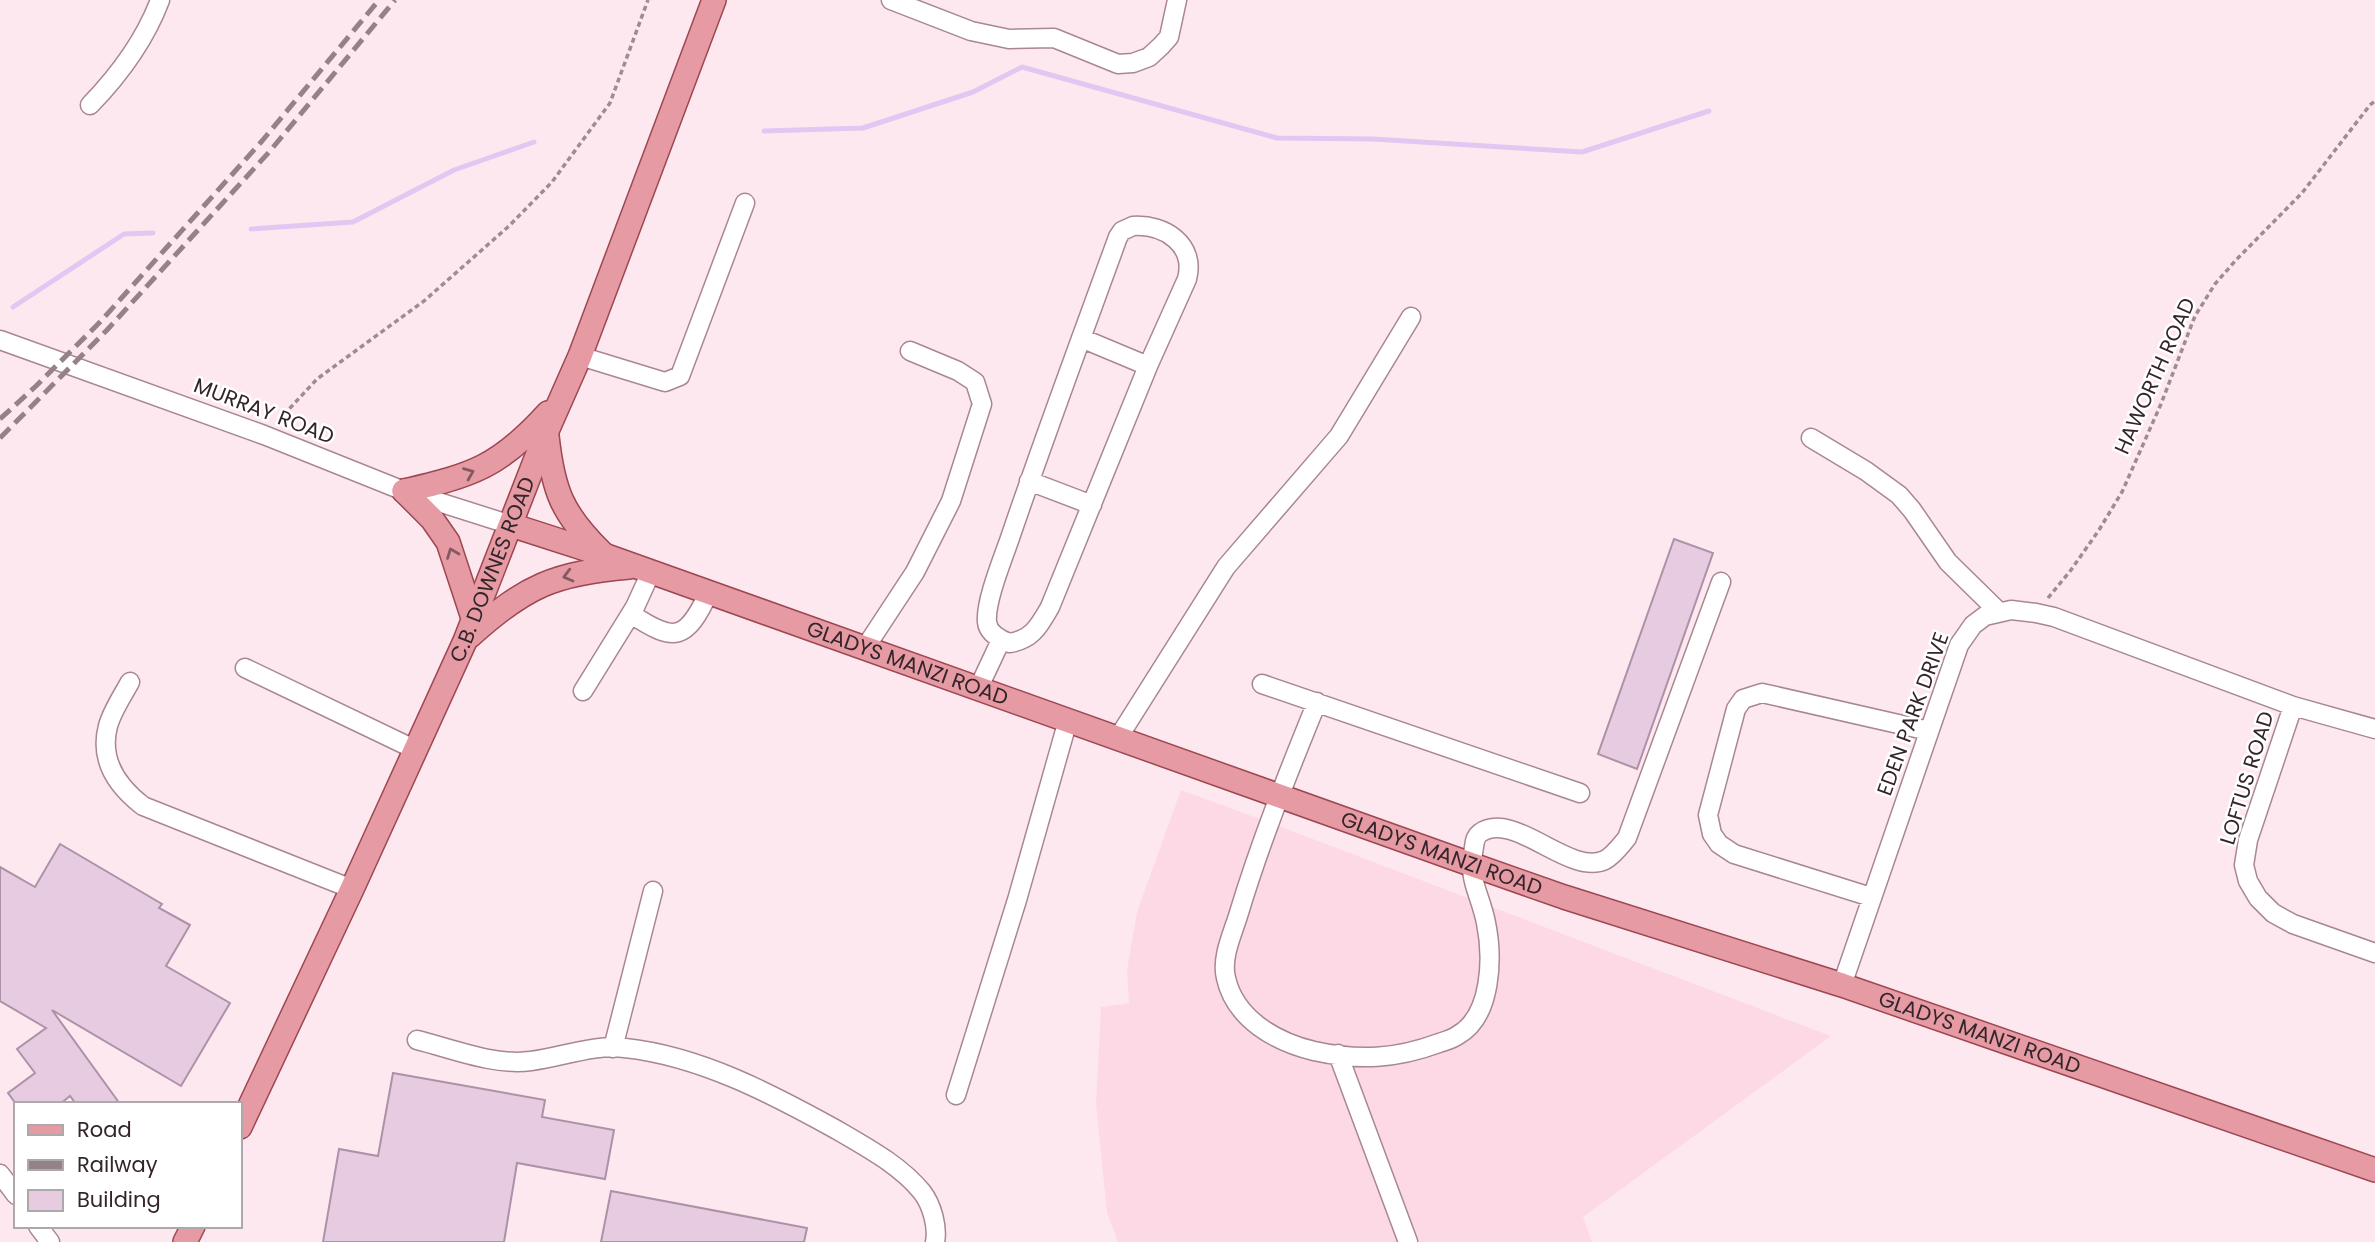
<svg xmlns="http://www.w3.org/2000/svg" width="2375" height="1242" font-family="Poppins,sans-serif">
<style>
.built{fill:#fdd9e5}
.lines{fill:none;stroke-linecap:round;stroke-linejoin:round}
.stream{stroke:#e3c7f2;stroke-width:5}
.building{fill:#e7cbe0;stroke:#ad92a7;stroke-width:2}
.minor-casing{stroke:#a88792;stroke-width:21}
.major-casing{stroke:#9d4752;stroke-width:26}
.path{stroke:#9e8c92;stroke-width:3.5;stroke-dasharray:5 3.5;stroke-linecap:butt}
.minor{stroke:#fff;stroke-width:18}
.major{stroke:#e69ba4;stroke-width:23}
.rail{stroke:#948288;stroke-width:5;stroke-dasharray:14 7;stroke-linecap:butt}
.oneway{stroke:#845a61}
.labels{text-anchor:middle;stroke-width:5;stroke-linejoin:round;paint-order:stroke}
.street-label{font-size:21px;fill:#33252a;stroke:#fff}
</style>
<rect width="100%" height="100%" fill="#fee8ef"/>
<path class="built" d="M1181 790 1268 822 1831 1036 1583 1217 1592 1242H1118L1107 1213 1096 1104 1101 1007 1129 1003 1127 970 1137 912Z"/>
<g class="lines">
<path class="stream" d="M764 131 863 128 973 92 1022 67 1277 138 1373 139 1582 152 1709 111
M251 229 353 222 454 170 534 142
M13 307 124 234 153 233"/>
</g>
<path class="building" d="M1674 539 1713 553 1637 769 1598 754Z
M60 844 162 904 159 908 190 925 166 966 230 1003 181 1086 52 1010 120 1104H76L70 1096 60 1104H16L8 1093 35 1073 17 1049 46 1028 0 1001V867L35 887Z
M393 1073 545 1100 542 1117 614 1130 605 1179 517 1163 504 1242H323L339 1149 378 1156Z
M611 1191 807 1228 804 1242H601Z"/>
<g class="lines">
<g class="minor-casing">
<path id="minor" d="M891 0 971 31 1009 39 1054 38 1118 64 1133 63 1149 57 1161 46 1169 37 1177 0
M90 105C119 75 145 40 160 0
M1133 226C1165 224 1196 245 1187 279L1148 366 1050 607C1039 626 1032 640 1009 643 999 639 988 633 987 622 985 601 1004 556 1011 535 1045 435 1082 336 1118 237L1122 231Z
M1081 338 1148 366
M0 340 264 435 404 491 511 525
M580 356 665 382 680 376 745 203
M1811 438 1866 471 1899 495 1912 510 1948 562 1999 612
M1029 481 1092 505
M631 614C675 643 686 641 709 592
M865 648 915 572 951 501 982 404 975 382 958 371 910 351
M245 668 414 749
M130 682C123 695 112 711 108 726 99 760 117 786 143 806L352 889
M1262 684 1580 793
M978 689 1001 640
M583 691 635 607 651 572
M1317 702C1288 773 1260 843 1238 916 1232 935 1221 958 1226 978 1235 1019 1276 1042 1314 1051 1359 1061 1396 1059 1439 1043 1445 1041 1453 1039 1458 1035 1492 1016 1493 957 1486 923 1480 892 1467 881 1474 847 1475 841 1475 837 1480 833 1514 809 1569 877 1605 860 1614 855 1621 845 1627 838L1721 582
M2293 706 2248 840 2244 865 2248 881 2258 898 2273 913 2293 924 2375 953
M1118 738 1226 567 1339 436 1411 317
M1871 897 1734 854 1719 844 1712 834 1708 815 1736 709 1743 699 1762 693 1929 731
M1842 985 1959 645 1973 625 1985 616 2011 610 2036 613 2054 617 2293 706 2375 729
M417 1040C453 1049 494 1066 531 1061 563 1057 593 1044 625 1048 700 1056 772 1094 837 1130 866 1147 900 1165 922 1192 932 1205 938 1227 935 1242
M613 1048 653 891
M1338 1054 1408 1242
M956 1095 1017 900 1068 720
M0 1174 16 1195
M38 1226 50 1242"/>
</g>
<g class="major-casing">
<g id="major">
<path d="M547 436C553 491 562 514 602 553"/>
<path d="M404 491C473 475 499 467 548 413"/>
<path d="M404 491 432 519 448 542 473 618"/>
<path id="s1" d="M511 525 604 555 1470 864 1564 897 1842 985 2375 1170"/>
<path d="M470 636C525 586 555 573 629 567"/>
<path id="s2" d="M240 1127 352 889 465 641 546 433 580 356 714 0"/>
<path d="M185 1242 193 1226"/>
</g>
</g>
<path class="path" d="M278 421 317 379 424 301 509 226 552 182 610 103 648 0
M2048 598 2071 570 2099 530 2122 492 2161 404 2195 316 2215 284 2236 260 2302 193 2370 105 2375 101"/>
<use href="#minor" class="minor"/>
<use href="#major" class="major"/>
<path class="rail" d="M0 419 36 386 100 322 262 141 379 0
M0 438 107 330 270 151 395 0"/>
</g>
<defs><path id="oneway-chevron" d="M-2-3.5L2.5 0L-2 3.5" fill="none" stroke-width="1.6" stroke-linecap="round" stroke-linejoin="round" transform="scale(1.75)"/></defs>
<g class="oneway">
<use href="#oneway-chevron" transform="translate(469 473) rotate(-22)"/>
<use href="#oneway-chevron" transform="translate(452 553) rotate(-111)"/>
<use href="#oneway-chevron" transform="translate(568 576) rotate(165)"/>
</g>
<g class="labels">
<g class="street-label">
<text transform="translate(2155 376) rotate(-66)" y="7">HAWORTH ROAD</text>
<text transform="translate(264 411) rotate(21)" y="7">MURRAY ROAD</text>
<text dy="7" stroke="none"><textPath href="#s2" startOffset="612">C.B. DOWNES ROAD</textPath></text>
<text dy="7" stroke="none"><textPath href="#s1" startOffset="420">GLADYS MANZI ROAD</textPath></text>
<text transform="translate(1913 714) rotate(-70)" y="7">EDEN PARK DRIVE</text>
<text transform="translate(2247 778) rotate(-73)" y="7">LOFTUS ROAD</text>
<text dy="7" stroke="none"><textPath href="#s1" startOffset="987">GLADYS MANZI ROAD</textPath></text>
<text dy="7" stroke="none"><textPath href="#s1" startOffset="1554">GLADYS MANZI ROAD</textPath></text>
</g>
</g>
<rect x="14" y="1102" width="228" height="126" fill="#ffffff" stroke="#ada8aa" stroke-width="2"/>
<rect x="28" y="1125" width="35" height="10" fill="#e69ba4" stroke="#ada8aa" stroke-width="2"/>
<text x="77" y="1137" font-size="21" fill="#33252a">Road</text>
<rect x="28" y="1160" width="35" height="10" fill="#948288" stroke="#ada8aa" stroke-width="2"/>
<text x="77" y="1172" font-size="21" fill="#33252a">Railway</text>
<rect x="28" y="1190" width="35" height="21" fill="#e7cbe0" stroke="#ada8aa" stroke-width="2"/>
<text x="77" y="1207" font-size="21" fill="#33252a">Building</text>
</svg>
